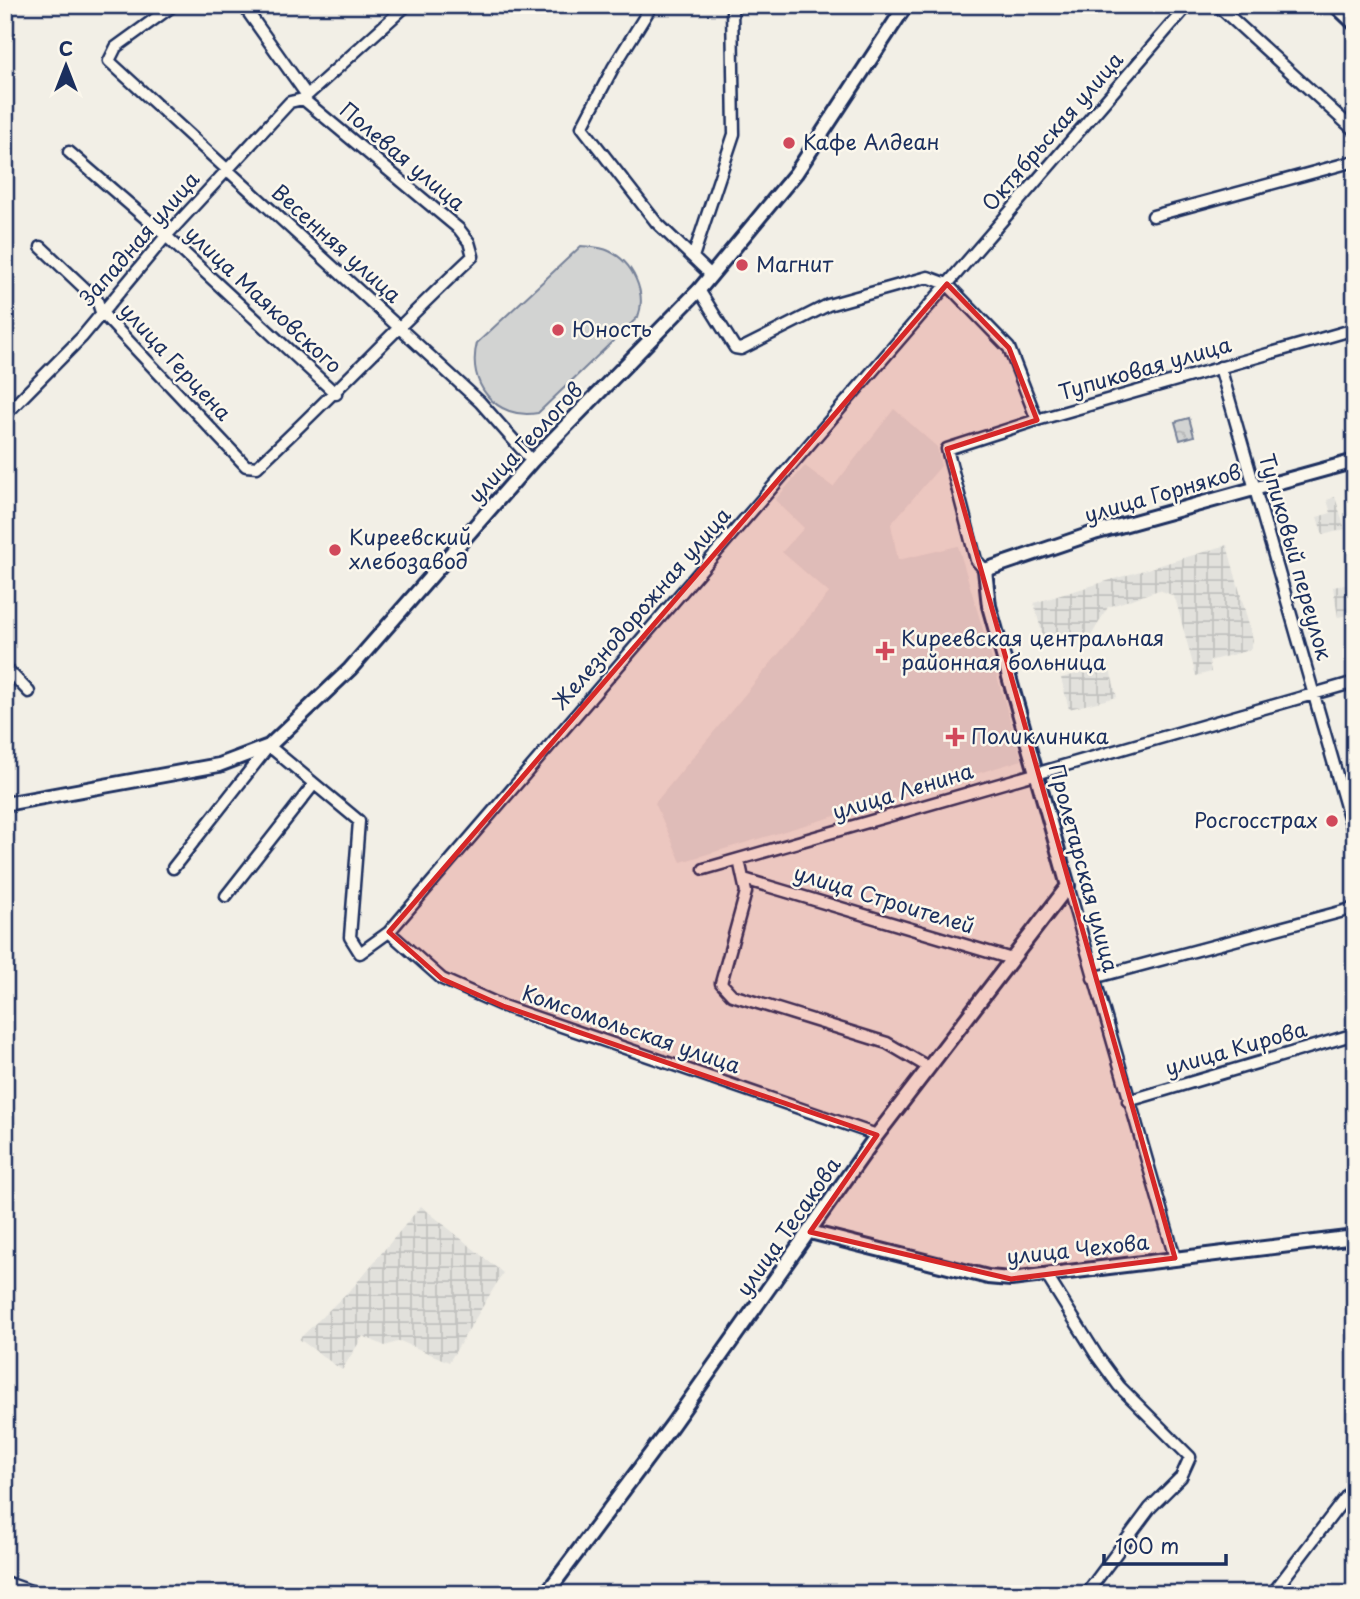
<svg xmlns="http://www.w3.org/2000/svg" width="1360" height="1599" font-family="'Playpen Sans',sans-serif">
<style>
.built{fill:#e2e1dc}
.industrial{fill:url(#industrial-grid)}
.forest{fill:url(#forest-crowns);stroke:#768198;stroke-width:2}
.pitch{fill:#d2d3d2;stroke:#768198;stroke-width:2}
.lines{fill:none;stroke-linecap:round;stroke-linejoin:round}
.minor-casing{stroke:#1b2f5e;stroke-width:15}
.major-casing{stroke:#1b2f5e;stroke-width:18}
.minor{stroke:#fbf7ec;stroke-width:10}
.major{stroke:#fbf7ec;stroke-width:12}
.marked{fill:#d62828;fill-opacity:0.2;stroke:#d62828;stroke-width:5;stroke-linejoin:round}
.poi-dot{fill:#d1495b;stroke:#fbf7ec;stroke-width:2.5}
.labels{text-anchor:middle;stroke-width:5;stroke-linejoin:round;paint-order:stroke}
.street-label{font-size:21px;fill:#1b2f5e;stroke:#fbf7ec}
.poi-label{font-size:21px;fill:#1b2f5e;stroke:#fbf7ec;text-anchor:start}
</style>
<defs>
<pattern id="industrial-grid" width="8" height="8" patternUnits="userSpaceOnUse" patternTransform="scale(1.75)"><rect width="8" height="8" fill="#e2e1dc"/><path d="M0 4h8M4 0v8" fill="none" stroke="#c1c1bf"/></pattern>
<pattern id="forest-crowns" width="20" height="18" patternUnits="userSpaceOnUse" patternTransform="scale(1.75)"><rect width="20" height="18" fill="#d2d3d2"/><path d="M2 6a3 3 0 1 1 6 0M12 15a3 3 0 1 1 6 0" fill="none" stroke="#b4b5b7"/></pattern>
</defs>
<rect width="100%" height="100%" fill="#f2efe6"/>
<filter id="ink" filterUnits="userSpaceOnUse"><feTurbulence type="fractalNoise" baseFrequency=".0143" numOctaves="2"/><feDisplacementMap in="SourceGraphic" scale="14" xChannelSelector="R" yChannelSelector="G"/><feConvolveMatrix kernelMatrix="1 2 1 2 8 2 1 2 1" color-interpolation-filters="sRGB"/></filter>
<g filter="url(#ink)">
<path class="built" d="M894 409 937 447 941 466 891 524 898 560 958 546 1022 760 681 862 655 803 829 593 782 552 804 528 775 500 805 466 833 487Z"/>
<path class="industrial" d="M1335 497 1345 529 1323 535 1317 517 1331 513 1327 500Z
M1227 545 1253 640 1250 650 1209 661 1211 672 1196 676 1176 601 1172 595 1159 590 1108 607 1091 636 1046 649 1034 603Z
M1355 583V614L1338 617 1333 587Z
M1109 666 1117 697 1069 709 1061 678Z
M421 1206 503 1273 449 1362 400 1341 385 1346 363 1336 342 1370 299 1339 354 1286Z"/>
<path class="forest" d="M1189 418 1194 436 1180 440 1175 422Z"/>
<path class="pitch" d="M581 246C589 247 601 247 609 251 633 262 647 293 638 317L538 413C496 421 466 383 477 343Z"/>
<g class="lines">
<g class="minor-casing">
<path id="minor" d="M174 5 116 47 109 61 480 402 532 461
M243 5 306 94
M652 5 613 68 582 127 656 222 711 275
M1217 5 1355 131
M69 152 166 236 336 394
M1153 216 1355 161
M41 247 97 300 101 312 246 466 257 467C331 398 399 325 473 256L469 242 459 229 303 99
M693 257 734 134 732 5
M699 290 735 348 741 349 828 305 928 277 947 284 1009 348 1037 420
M1220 367 1355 838
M5 415 82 337 166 236 290 102 303 99 407 5
M985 570 976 560 947 449 1037 420 1355 329
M5 667 29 692
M739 860 746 892 721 983 732 995 887 1043 928 1067
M173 868 269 746 359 821 350 937 360 953 389 932 1188 5
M704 869 1355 682
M744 879 1012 959
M1068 886 1175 1258
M226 896 314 784
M389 932 442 979 503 1006 877 1135
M1093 978 1355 908
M1128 1101 1355 1034
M1047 1276 1097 1356 1119 1386 1190 1457 1181 1477 1150 1508 1086 1594
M5 1582 39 1594
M1272 1594 1355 1485"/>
</g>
<g class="major-casing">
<path id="major" d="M1335 5 1355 24
M5 804 219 765 269 746 350 669 532 461 699 290 796 173 906 5
M810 1232 988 1277 1011 1279 1355 1237
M546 1594 672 1425 877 1135 1068 886 989 606 985 570 1094 533 1355 461"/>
</g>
<use href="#minor" class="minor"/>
<use href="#major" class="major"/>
</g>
</g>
<path class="marked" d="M947 284 1009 348 1037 420 947 449 1175 1258 1011 1279 810 1232 877 1135 503 1006 442 979 389 932Z"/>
<g class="poi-dot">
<circle cx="789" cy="143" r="7"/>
<circle cx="742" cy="265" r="7"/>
<circle cx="558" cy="330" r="7"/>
<circle cx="335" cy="550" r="7"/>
<path d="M881.5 640.5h7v7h7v7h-7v7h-7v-7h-7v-7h7z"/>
<path d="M951.5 726.5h7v7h7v7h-7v7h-7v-7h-7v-7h7z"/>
<circle cx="1332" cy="821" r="7"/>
</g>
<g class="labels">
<g class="street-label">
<text transform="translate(1053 132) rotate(-49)" y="7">Октябрьская улица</text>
<text transform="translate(402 157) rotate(40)" y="7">Полевая улица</text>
<text transform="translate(140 239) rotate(-49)" y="7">Западная улица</text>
<text transform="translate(336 244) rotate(42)" y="7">Весенняя улица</text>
<text transform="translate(263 300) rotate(43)" y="7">улица Маяковского</text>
<text transform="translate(175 362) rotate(47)" y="7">улица Герцена</text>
<text transform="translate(1145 369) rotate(-16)" y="7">Тупиковая улица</text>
<text transform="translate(526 443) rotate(-47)" y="7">улица Геологов</text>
<text transform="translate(1163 494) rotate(-16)" y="7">улица Горняков</text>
<text transform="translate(1295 557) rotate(74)" y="7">Тупиковый переулок</text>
<text transform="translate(642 609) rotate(-49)" y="7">Железнодорожная улица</text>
<text transform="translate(903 792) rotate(-17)" y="7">улица Ленина</text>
<text transform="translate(1083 868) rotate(75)" y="7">Пролетарская улица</text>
<text transform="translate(884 900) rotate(17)" y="7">улица Строителей</text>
<text transform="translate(631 1030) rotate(19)" y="7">Комсомольская улица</text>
<text transform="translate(1236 1049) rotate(-16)" y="7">улица Кирова</text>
<text transform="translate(789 1227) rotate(-55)" y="7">улица Тесакова</text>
<text transform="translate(1078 1250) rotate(-6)" y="7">улица Чехова</text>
</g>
<g class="poi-label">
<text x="803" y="150">Кафе Алдеан</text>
<text x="756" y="272">Магнит</text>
<text x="572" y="337">Юность</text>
<text x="349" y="545">Киреевский<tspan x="349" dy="24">хлебозавод</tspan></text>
<text x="901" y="646">Киреевская центральная<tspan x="901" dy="24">районная больница</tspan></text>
<text x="971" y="744">Поликлиника</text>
<text x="1318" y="828" text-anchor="end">Росгосстрах</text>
</g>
</g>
<rect width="1360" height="1599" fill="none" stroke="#fbf7ec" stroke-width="28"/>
<rect x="14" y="14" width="1332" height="1571" fill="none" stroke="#1b2f5e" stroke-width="2.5" filter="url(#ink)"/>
<g transform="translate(66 66)" stroke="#fbf7ec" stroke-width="5" paint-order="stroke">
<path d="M0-5L12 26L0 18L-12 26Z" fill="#1b2f5e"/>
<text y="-10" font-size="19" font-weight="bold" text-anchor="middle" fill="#1b2f5e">С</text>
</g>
<path d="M1104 1554v10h122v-10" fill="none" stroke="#1b2f5e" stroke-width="3.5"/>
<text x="1115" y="1554" font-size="21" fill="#1b2f5e" stroke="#fbf7ec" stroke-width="5" paint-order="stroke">100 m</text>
</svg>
